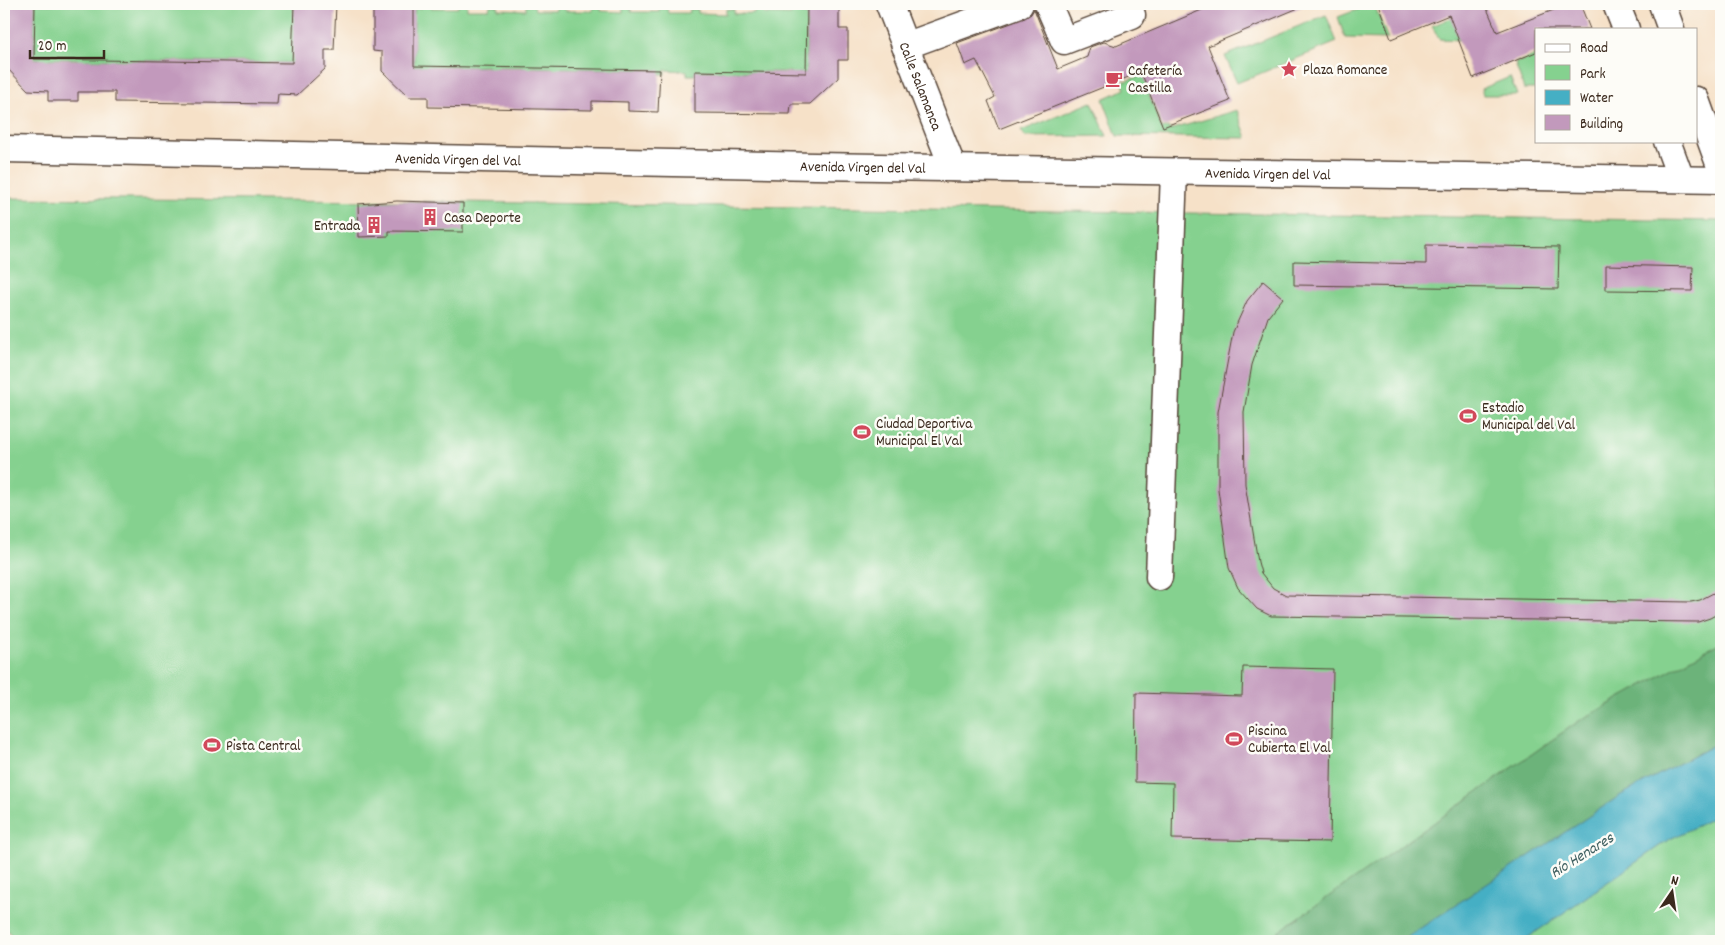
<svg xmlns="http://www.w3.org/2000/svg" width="1725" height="945" font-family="Dekko,sans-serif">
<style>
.green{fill:#85d18f;stroke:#607e56}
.forest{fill:#6cb37a;stroke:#546e4c}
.water{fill:#45afc4;stroke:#406c71}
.building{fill:#c299bc}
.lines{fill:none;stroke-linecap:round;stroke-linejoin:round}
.minor-casing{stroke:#574538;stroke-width:29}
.minor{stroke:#fff;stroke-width:26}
.labels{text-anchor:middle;stroke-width:5;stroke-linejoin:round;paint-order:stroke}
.poi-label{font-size:15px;fill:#3b2a1e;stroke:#fdfcf7;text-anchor:start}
.street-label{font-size:15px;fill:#3b2a1e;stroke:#fdfcf7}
.water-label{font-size:16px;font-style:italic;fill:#3f5f60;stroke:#fdfcf7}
</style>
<rect width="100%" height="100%" fill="#fdfcf7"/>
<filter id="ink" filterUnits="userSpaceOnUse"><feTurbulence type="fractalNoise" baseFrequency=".02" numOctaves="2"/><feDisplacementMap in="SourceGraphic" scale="10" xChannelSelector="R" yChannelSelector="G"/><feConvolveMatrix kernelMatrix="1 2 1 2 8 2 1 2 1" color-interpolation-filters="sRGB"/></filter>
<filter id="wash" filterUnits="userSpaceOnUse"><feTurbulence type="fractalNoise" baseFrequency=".0096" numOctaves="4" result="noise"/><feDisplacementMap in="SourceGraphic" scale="20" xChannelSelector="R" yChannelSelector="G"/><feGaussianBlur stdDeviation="1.12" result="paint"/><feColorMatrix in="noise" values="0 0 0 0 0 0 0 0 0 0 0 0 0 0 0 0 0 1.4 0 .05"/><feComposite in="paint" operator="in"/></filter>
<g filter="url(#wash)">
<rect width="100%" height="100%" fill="#f6e1c8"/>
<path class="green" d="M35 4H287V5H294V11L298 12 293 63 116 60 107 64V60H87L78 64 77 59H50L41 63V59L34 58Z
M422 4H430L431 8H458V4H467V9H489L490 5H498V9L526 10V5H534L535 10H556V6H564L565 11H593V7H601V11L623 12V7L631 8V12H659V8H667L668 13H689L690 9H698V13L726 14V9H734V14L754 13 755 9H763L764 14 791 15 792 10H800V14L807 15 806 57 810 66H806V73H799V76H790V72H763L762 76H754L753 72 732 71 731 76H723V71H695V75H687V71L665 70V74H657V70L562 68V72H554V68L532 67V72L524 71 523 67H496L495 71H487V66L466 67 458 71 457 66H430L429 70H421V66H414V22L410 14H414L415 8H422Z
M1357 4H1374L1388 39 1345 38 1338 17 1359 9Z
M1471 9 1461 40 1439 39 1432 26Z
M1326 15 1337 42 1237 83 1225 56Z
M1536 55V89H1524L1515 63Z
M1157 70 1171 87 1149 95 1162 129 1168 127 1170 130 1237 110 1247 138 1117 136 1103 99 1125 89 1122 82Z
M1510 77 1517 95H1483L1481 89Z
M1092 102 1107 136 1025 137 1021 131Z
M4 198 397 201 1721 221V642L1579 721 1266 941H16L4 926Z
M1721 814V941H1523L1668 840Z"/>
<path class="forest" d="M1721 642V741L1621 795 1401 941H1269L1268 939 1579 721Z"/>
<path class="water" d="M1721 741V814L1668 840 1523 941H1401L1621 795Z"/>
<g id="blocks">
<path class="building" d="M4 4H35L34 59 292 63 294 4H336L334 50H325V69L297 95 278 94 277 104 115 102V92H78V101H48V91L28 90 4 65Z
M373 4H414V66L660 70 658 112 628 111V102L592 101V110L428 107V97H409L382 71V52L373 51Z
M807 4H833L839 10V29H848V60H838V78L810 104H791L790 114 695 113V71L806 73Z
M1202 4H1308L1208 46 1230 101 1163 127 1141 72 999 129 988 101 995 97 976 60 965 65 957 43 1025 18 1031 14 1034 9 1058 69 1087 57 1090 47 1104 42 1116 46 1204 9Z
M1378 4H1485L1497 32 1569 4H1580L1590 29H1536V52L1473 78 1449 15 1391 39Z
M397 201 463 203V232L389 231V236L359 237 358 204Z
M1426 245 1559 247 1558 289 1294 285V261L1426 264Z
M1606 265 1693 267 1692 291 1606 290Z
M1263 281 1283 298 1268 317 1252 365 1244 412 1245 484 1258 562 1261 573 1273 588 1286 595 1691 602 1700 600 1721 589V612L1710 618 1698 622 1605 621 1271 616 1257 609 1238 588 1229 568 1218 489V412L1233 332 1247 301Z
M1243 667 1333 669 1330 842 1172 839 1173 783 1135 782 1136 693 1242 696Z"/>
</g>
</g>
<g filter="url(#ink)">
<use href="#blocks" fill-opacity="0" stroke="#574538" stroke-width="1"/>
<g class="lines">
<g class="minor-casing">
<g id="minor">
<path id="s1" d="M889 4 953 168"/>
<path d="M1048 4 1064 41 1132 15"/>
<path d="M1616 4 1626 29"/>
<path d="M1662 4 1671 29"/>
<path d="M905 46 1020 4"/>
<path d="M1696 100 1721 169"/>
<path d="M1667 141 1681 179"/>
<path id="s2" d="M4 149C576 163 1149 172 1721 180"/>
<path d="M1159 577 1174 172"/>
</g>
</g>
<use href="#minor" class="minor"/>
</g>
</g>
<defs>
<g id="sight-bare" transform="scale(1.35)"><path d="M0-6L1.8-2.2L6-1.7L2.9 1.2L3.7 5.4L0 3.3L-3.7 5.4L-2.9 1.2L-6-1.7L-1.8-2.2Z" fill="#d1495b" stroke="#fdfcf7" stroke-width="2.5" paint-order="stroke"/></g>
<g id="cafe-bare" transform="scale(1.35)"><path d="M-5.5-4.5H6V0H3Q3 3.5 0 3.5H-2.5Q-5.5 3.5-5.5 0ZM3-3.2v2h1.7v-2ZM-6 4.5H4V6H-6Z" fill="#d1495b" stroke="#fdfcf7" stroke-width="2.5" paint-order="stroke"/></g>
<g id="building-bare" transform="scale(1.35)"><path d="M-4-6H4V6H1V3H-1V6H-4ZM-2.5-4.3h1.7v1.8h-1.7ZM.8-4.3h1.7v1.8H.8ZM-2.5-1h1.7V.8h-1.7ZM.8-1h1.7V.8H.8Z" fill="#d1495b" stroke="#fdfcf7" stroke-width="2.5" paint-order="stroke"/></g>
<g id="stadium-bare" transform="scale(1.35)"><path d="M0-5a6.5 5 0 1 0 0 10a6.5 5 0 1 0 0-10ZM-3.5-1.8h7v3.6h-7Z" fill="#d1495b" stroke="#fdfcf7" stroke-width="2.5" paint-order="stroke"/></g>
</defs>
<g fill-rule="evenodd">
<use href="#sight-bare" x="1289" y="69"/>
<use href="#cafe-bare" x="1114" y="79"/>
<use href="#building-bare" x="430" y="217"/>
<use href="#building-bare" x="374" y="225"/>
<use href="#stadium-bare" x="1468" y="416"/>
<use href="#stadium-bare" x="862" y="432"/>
<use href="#stadium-bare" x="1234" y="739"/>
<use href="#stadium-bare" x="212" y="745"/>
</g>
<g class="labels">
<g class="poi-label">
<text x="1303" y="74">Plaza Romance</text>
<text x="1128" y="75">Cafetería<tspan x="1128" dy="17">Castilla</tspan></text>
<text x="444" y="222">Casa Deporte</text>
<text x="360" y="230" text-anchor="end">Entrada</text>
<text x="1482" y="412">Estadio<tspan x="1482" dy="17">Municipal del Val</tspan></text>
<text x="876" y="428">Ciudad Deportiva<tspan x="876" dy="17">Municipal El Val</tspan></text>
<text x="1248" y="735">Piscina<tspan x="1248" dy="17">Cubierta El Val</tspan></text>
<text x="226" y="750">Pista Central</text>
</g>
<g class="street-label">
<text dy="5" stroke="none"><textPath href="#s1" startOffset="88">Calle Salamanca</textPath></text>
<text dy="5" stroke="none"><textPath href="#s2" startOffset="454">Avenida Virgen del Val</textPath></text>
<text dy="5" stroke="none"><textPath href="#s2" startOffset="859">Avenida Virgen del Val</textPath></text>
<text dy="5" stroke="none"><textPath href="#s2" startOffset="1264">Avenida Virgen del Val</textPath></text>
</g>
<g class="water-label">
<text transform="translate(1581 854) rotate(-32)" y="6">Río Henares</text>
</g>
</g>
<rect width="1725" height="945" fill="none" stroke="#fdfcf7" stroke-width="20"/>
<rect x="1535" y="28" width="162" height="115" fill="#fdfcf7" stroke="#afa8a0"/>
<rect x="1545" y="44" width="25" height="8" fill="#ffffff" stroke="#afa8a0"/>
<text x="1580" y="52" font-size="15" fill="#3b2a1e">Road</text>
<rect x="1545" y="65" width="25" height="15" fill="#85d18f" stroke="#afa8a0"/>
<text x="1580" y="78" font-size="15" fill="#3b2a1e">Park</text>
<rect x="1545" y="90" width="25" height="15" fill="#45afc4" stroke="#afa8a0"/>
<text x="1580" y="102" font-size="15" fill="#3b2a1e">Water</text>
<rect x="1545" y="115" width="25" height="15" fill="#c299bc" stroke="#afa8a0"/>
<text x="1580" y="128" font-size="15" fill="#3b2a1e">Building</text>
<g transform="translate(1672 892) rotate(13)" stroke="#fdfcf7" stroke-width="4" paint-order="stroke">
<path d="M0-4L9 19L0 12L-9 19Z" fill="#3b2a1e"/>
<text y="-8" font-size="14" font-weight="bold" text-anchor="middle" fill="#3b2a1e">N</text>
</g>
<path d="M30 50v8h74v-8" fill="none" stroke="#3b2a1e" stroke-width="2.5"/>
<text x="38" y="50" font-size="15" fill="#3b2a1e" stroke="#fdfcf7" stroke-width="4" paint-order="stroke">20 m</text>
</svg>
